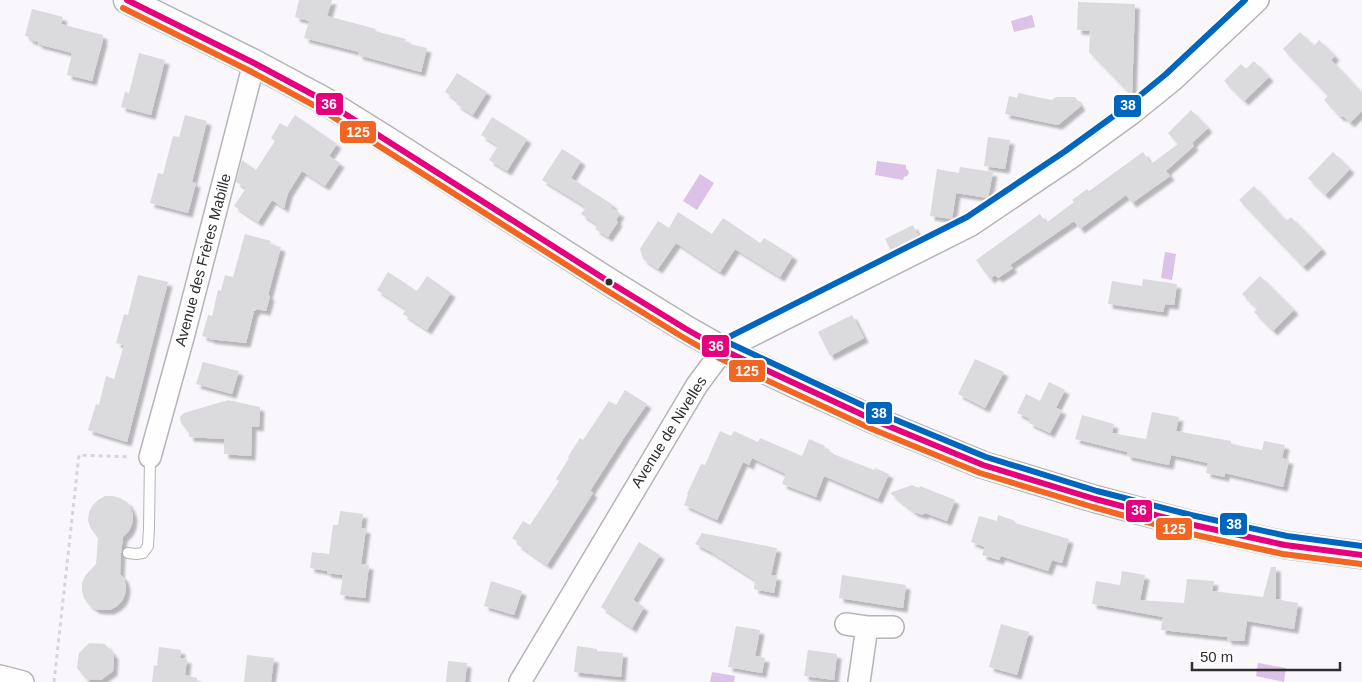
<svg xmlns="http://www.w3.org/2000/svg" width="1362" height="682" font-family="Arial,sans-serif">
<style>
.water{fill:#dcc2e6}
.building{fill:#dbdadd;filter:url(#shadow)}
.lines{fill:none;stroke-linecap:round;stroke-linejoin:round}
.service-casing{stroke:#b5b4b6;stroke-width:12}
.minor-casing{stroke:#b5b4b6;stroke-width:24}
.tertiary-casing{stroke:#b5b4b6;stroke-width:29}
.path{stroke:#d6d6d7;stroke-width:3;stroke-dasharray:4 4;stroke-linecap:butt}
.service{stroke:#fefefe;stroke-width:10}
.minor{stroke:#fefefe;stroke-width:21}
.tertiary{stroke:#fefefe;stroke-width:26}
.bus-1-casing{stroke:#fff;stroke-width:10}
.bus-2-casing{stroke:#fff;stroke-width:10}
.bus-3-casing{stroke:#fff;stroke-width:10}
.bus-1{stroke:#e5007d;stroke-width:6}
.bus-2{stroke:#f26522;stroke-width:6}
.bus-3{stroke:#0065bd;stroke-width:6}
.bus-dot{fill:#2f2d2f;stroke:#fff;stroke-width:2}
.labels{text-anchor:middle;stroke-width:4;stroke-linejoin:round;paint-order:stroke}
.street-label{font-size:15px;fill:#2f2d2f;stroke:#fff}
.line-badge{stroke:#fff;stroke-width:2}
.badge-label{font-size:14px;text-anchor:middle;font-weight:bold;fill:#fff}
</style>
<defs>
<filter id="shadow"><feDropShadow dx="4.5" dy="4.5" stdDeviation="1" flood-color="#0004"/></filter>
</defs>
<rect width="100%" height="100%" fill="#f9f7fb"/>
<path class="water" d="M1032 15 1035 27 1014 32 1011 21Z
M877 161 906 165V169L908 170 909 173 907 176 904 177 903 180 875 175Z
M700 174 714 183 697 210 683 201Z
M1165 252 1176 254 1172 280 1161 278Z
M1258 663 1286 668 1284 682 1256 676Z
M712 672 735 676 734 682H710Z"/>
<path class="building" d="M299 0H332L327 16 376 29 375 31 406 39 405 43 427 48 421 72 358 55 359 52 304 38 309 21 295 17Z
M1078 2 1135 4 1132 96 1089 52 1090 31 1077 30Z
M32 9 63 17 61 24 103 35 102 40H103L92 81 67 75 72 53 38 44V42L28 39 29 37 25 36Z
M1300 32 1314 46 1319 40 1335 56 1331 60 1362 93V111L1350 123 1343 116 1340 117 1324 100 1328 96 1283 49Z
M139 53 165 60 151 115 121 107 125 92 129 93Z
M1254 61 1269 77 1244 101 1224 81 1241 64 1246 69Z
M457 73 487 92 473 115 456 104 458 101 445 92Z
M1018 93 1052 100 1056 97H1075L1081 106 1058 125 1005 114 1009 96 1017 98Z
M1191 110 1208 128 1192 143 1194 146 1166 171 1170 176 1132 203 1126 195 1080 229 1074 221 1010 265 1013 268 998 278 995 275 990 279 976 260 1040 214 1046 223 1074 202 1072 200 1087 189 1089 191 1143 152 1151 164 1178 144 1168 133Z
M185 115 207 121 192 182 196 183 188 213 150 203 158 173 163 174 173 136 179 137Z
M295 115 337 144 329 156 340 163 325 186 302 171 288 193 284 208 272 200 258 222 234 206 246 188 236 182 242 160 256 170 275 141 271 138 280 123 287 127Z
M492 117 527 139 507 171 489 160 498 146 481 135Z
M988 137 1010 140 1005 169 984 166Z
M562 149 581 161 571 178 613 205 611 208 620 213 616 220 618 222 608 237 595 229 598 225 581 214 586 207 542 180Z
M1333 152 1350 169 1325 195 1308 178Z
M960 167 993 172 988 198 956 193 952 219 930 216 937 169 959 173Z
M1254 186 1286 221 1291 217 1322 249 1303 267 1239 200Z
M678 212 712 234 723 218 760 243 764 238 793 256 780 277 735 249 720 272 676 243 658 269 643 259 640 249 658 221 669 228Z
M913 225 919 237 891 251 885 239Z
M245 234 271 241 269 244 281 247 268 295 270 296 266 311 256 309V311H254L246 343 209 339 210 338 202 336 208 315 212 316 218 290 221 291 225 275 233 277Z
M388 272 417 291 427 276 451 293 427 330 403 314 406 309 377 290Z
M138 275 168 282 127 442 88 430 96 404 99 405 106 376 114 379 124 345 116 343 124 314 128 315Z
M1260 276 1294 310 1273 331 1254 312 1257 309 1242 294Z
M1143 279 1177 284 1174 305 1165 304 1163 312 1108 304 1112 281 1142 286Z
M852 315 864 338 830 356 818 332Z
M975 359 1004 372 985 408 958 394Z
M203 362 239 371 232 394 196 384Z
M1049 382 1065 390 1056 408 1062 410 1050 433 1029 423 1030 419 1017 413 1026 394 1040 401Z
M625 390 647 404 625 436 590 491 593 493 547 565 517 544 518 542 512 538 523 521 530 525 559 481 556 479 569 458 568 457 580 438 583 440 609 401 616 405Z
M228 400 260 407 259 427 252 426 251 456 224 454V439L189 437V433L181 423 180 417 184 413Z
M1152 412 1179 417 1176 431 1231 441V444L1262 450 1264 441 1285 445 1282 458 1289 460 1283 487 1225 473V477L1206 473 1208 463 1171 455 1169 465 1127 456V452L1075 439 1082 415 1114 424 1112 433 1146 439Z
M720 431 731 436 734 431 758 442 760 438 802 456 809 439 825 446 824 449 833 453V454L874 470 875 468 889 474 878 499 824 476 816 497 782 484 786 474 752 458 749 465 743 462 717 520 684 505 688 495 687 494 701 464 705 465Z
M912 485 919 488 920 486 955 500 947 521 925 513 923 515 914 512 890 493Z
M105 496H113L120 498 127 502 131 509 133 516 132 524 129 531 123 537 121 553 120 574 124 578 126 586 125 594 122 601 117 606 110 610H102L95 609 88 604 84 598 82 591V583L85 576 96 564 98 538 90 527 88 520 89 512 93 505 98 500Z
M340 511 363 514 361 528 366 529 361 564 369 565 365 598 340 595 343 575 327 573V571L310 568 312 552 329 554 333 525H338Z
M998 515 1015 521V523L1069 539 1062 563 1052 560 1048 571 1001 556 999 560 982 555 985 547 971 542 979 516 997 521Z
M702 533 777 548 771 575 777 576 774 593 754 589 755 580 711 552 695 544Z
M639 542 660 555 633 600 644 607 632 628 601 607Z
M1271 567H1276V599L1298 603 1294 629 1247 621 1244 641 1227 640V637L1161 630 1163 617 1092 604 1096 581 1120 585 1122 571 1145 575 1140 600 1184 603 1187 579 1214 581 1212 591 1263 597Z
M842 575 906 585 903 608 839 598Z
M491 581 522 591 514 615 484 606Z
M1001 624 1029 632 1017 675 989 667Z
M736 626 760 630 755 656 765 658 762 673 728 667Z
M89 643 105 644 114 655 113 671 101 680 86 679 77 668 79 653Z
M577 646 597 649V651L623 653 621 677 574 672Z
M159 647 181 650 180 658 187 659 185 675 197 678V682H152L154 665 157 666Z
M808 650 837 654 834 680 804 676Z
M247 655 274 658 271 682H244Z
M448 661 467 663 465 682H446Z"/>
<g class="lines">
<g class="service-casing">
<path id="service" d="M128 553 136 554 143 553 148 546 149 528 150 457"/>
</g>
<g class="minor-casing">
<path id="minor" d="M150 457 184 334 254 63
M846 624 867 627H893
M0 676 23 682
M520 682 697 385 723 350 971 225 1069 159 1131 114 1172 81 1258 0
M859 682 867 627"/>
</g>
<g class="tertiary-casing">
<path id="tertiary" d="M127 0 254 63 323 100 384 138 611 283 686 329 723 350 792 383 876 421 983 465 1095 499 1189 524 1285 545 1362 555"/>
</g>
<path class="path" d="M54 682 79 455 130 457"/>
<use href="#service" class="service"/>
<use href="#minor" class="minor"/>
<use href="#tertiary" class="tertiary"/>
<g class="bus-1-casing">
<path id="bus-1" d="M127 0 254 63 323 100 611 283 686 329 723 350 876 421 983 465 1095 499 1189 524 1285 545 1362 555"/>
</g>
<g class="bus-2-casing">
<path id="bus-2" d="M123 8 250 71 319 108 606 290 681 336 719 358 872 429 980 473 1093 507 1187 533 1283 554 1361 564"/>
</g>
<g class="bus-3-casing">
<path id="bus-3" d="M719 342 967 217 1064 152 1126 107 1166 74 1245 0
M727 342 879 413 986 457 1097 491 1191 515 1287 536 1362 546"/>
</g>
<use href="#bus-1" class="bus-1"/>
<use href="#bus-2" class="bus-2"/>
<use href="#bus-3" class="bus-3"/>
</g>
<circle class="bus-dot" cx="609" cy="282" r="4.5"/>
<g class="labels">
<g class="street-label">
<text transform="translate(203 260) rotate(-75)" y="5">Avenue des Frères Mabille</text>
<text transform="translate(669 432) rotate(-58)" y="5">Avenue de Nivelles</text>
</g>
</g>
<g class="line-badge">
<rect x="315" y="92" width="29" height="24" rx="5" fill="#e5007d"/>
<rect x="1113" y="94" width="29" height="24" rx="5" fill="#0065bd"/>
<rect x="339" y="120" width="38" height="24" rx="5" fill="#f26522"/>
<rect x="701" y="334" width="29" height="24" rx="5" fill="#e5007d"/>
<rect x="728" y="359" width="38" height="24" rx="5" fill="#f26522"/>
<rect x="865" y="401" width="28" height="24" rx="5" fill="#0065bd"/>
<rect x="1125" y="499" width="28" height="24" rx="5" fill="#e5007d"/>
<rect x="1219" y="512" width="29" height="24" rx="5" fill="#0065bd"/>
<rect x="1155" y="517" width="38" height="24" rx="5" fill="#f26522"/>
</g>
<g class="badge-label">
<text x="329" y="109">36</text>
<text x="1128" y="110">38</text>
<text x="358" y="137">125</text>
<text x="716" y="351">36</text>
<text x="747" y="376">125</text>
<text x="879" y="418">38</text>
<text x="1139" y="515">36</text>
<text x="1234" y="529">38</text>
<text x="1174" y="534">125</text>
</g>
<path d="M1192 662v8h148v-8" fill="none" stroke="#2f2d2f" stroke-width="2.5"/>
<text x="1200" y="662" font-size="15" fill="#2f2d2f" stroke="#ffffff" stroke-width="4" paint-order="stroke">50 m</text>
</svg>
